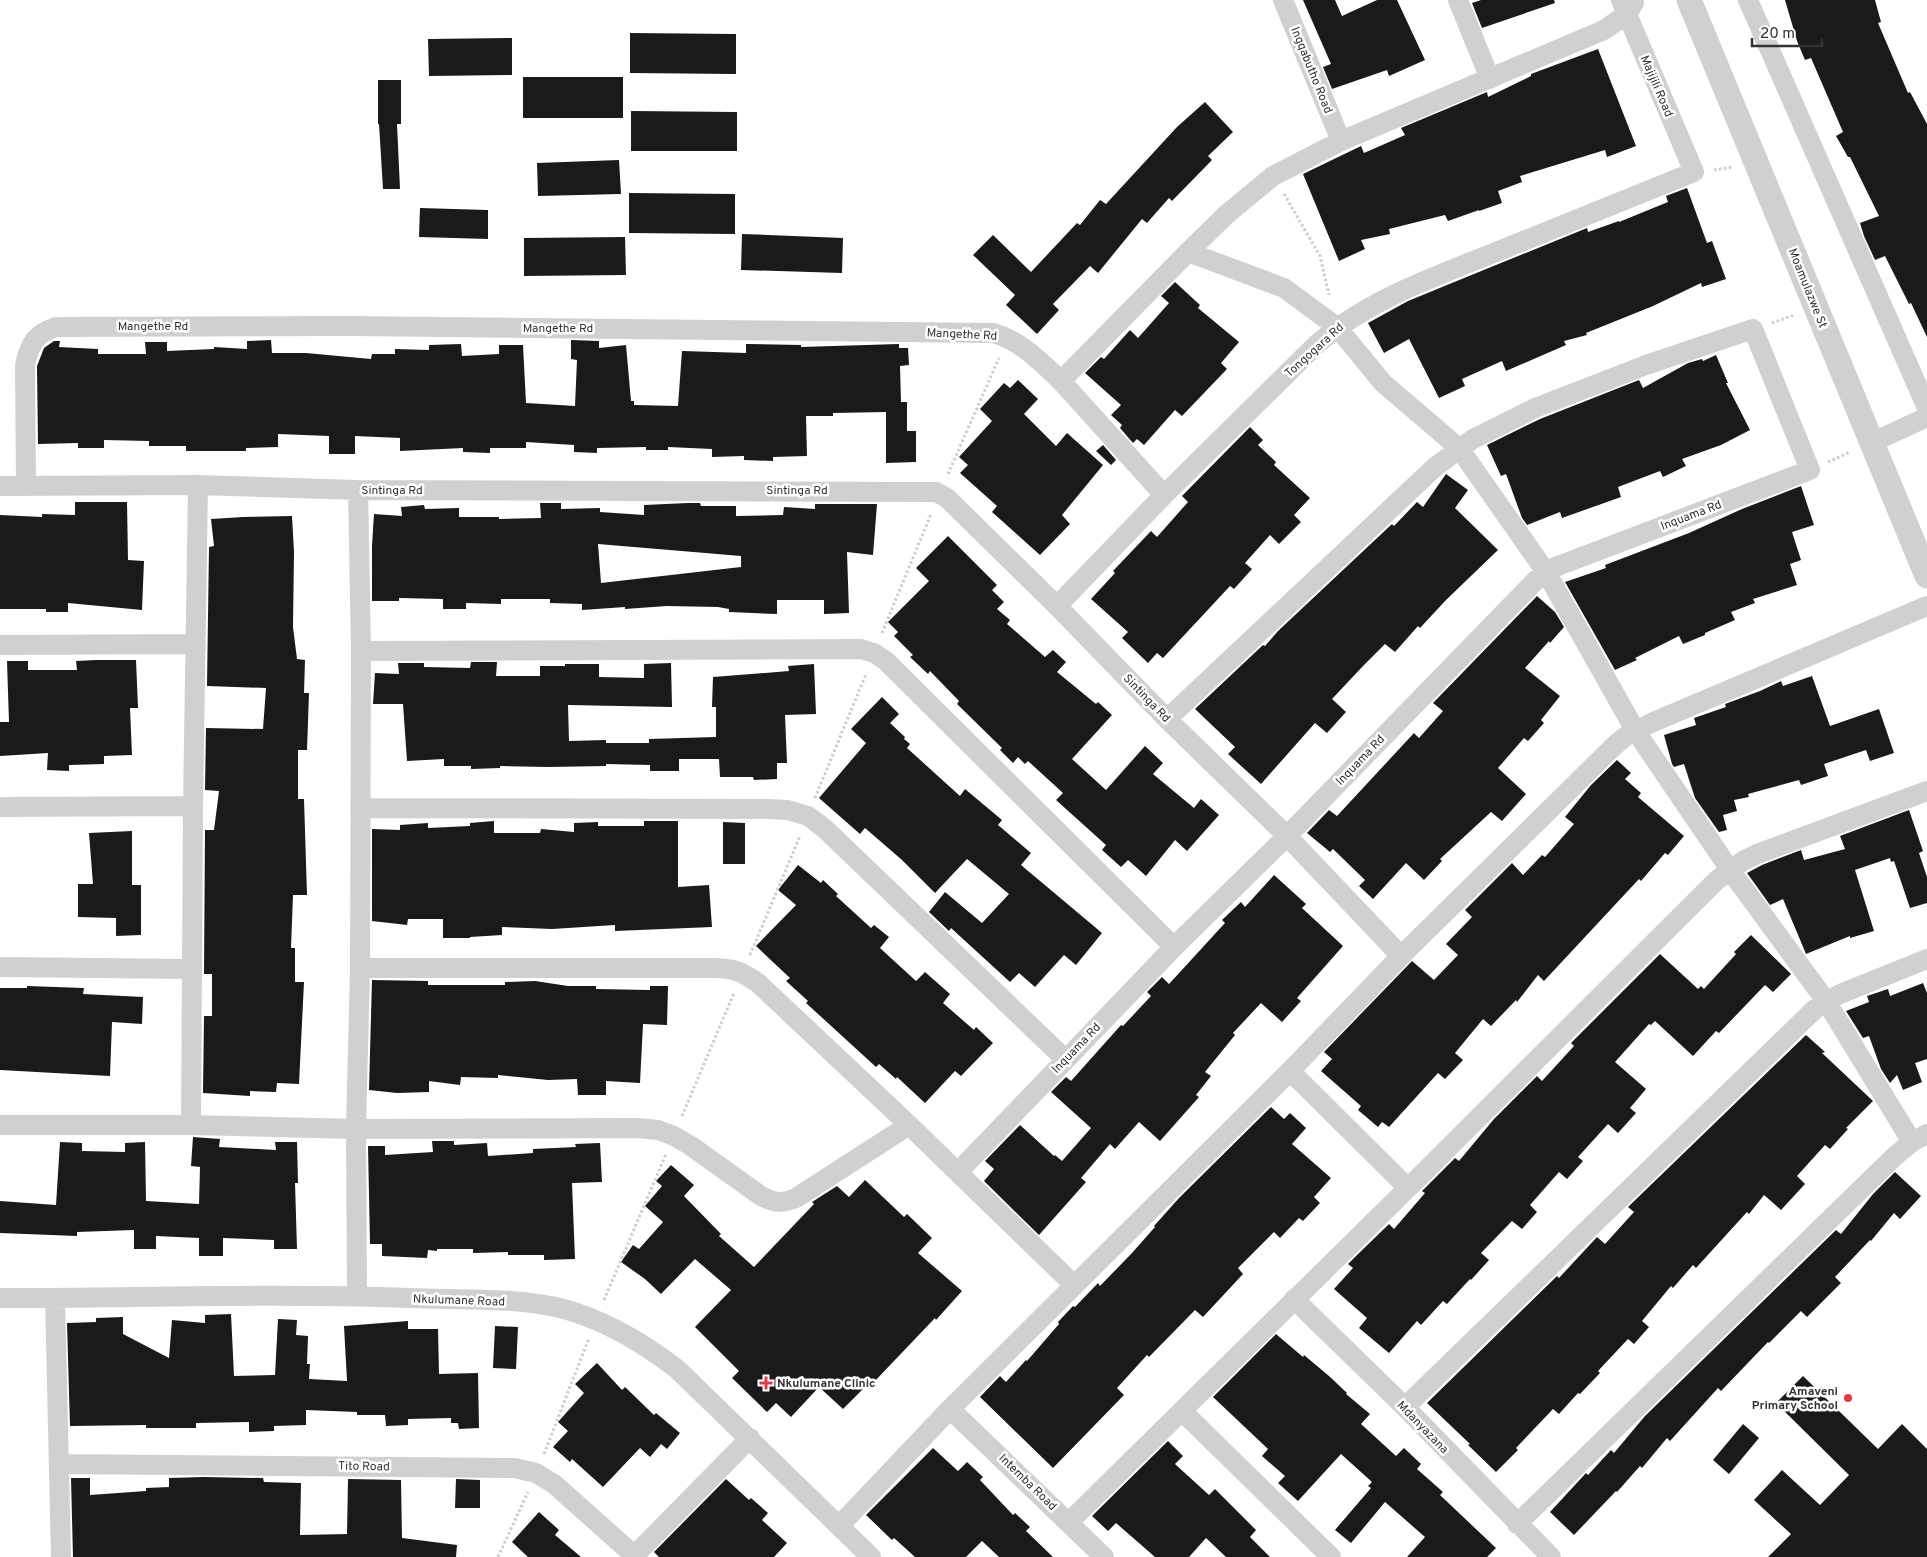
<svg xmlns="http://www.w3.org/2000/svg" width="1927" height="1557" font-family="Overpass,sans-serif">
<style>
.building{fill:#1a1a1a;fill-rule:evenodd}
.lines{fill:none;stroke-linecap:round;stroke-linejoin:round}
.path{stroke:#cdcdcd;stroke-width:3;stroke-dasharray:2.5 2.5;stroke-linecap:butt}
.minor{stroke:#d0d0d0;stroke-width:20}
.tertiary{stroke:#d0d0d0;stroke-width:25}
.poi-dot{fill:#e63946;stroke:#fff;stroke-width:2}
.labels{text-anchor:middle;stroke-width:5;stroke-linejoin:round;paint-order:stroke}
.street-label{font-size:12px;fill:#333;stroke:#fff}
.poi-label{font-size:12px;font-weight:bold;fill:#333;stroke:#fff;text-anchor:start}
</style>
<rect width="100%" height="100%" fill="#fff"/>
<path class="building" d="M1303 0H1335L1342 16 1377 0H1397L1425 60 1389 76 1387 70 1332 89 1323 67 1331 64Z
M1481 0H1554L1555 3 1482 28 1472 3Z
M1785 0H1875L1881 22 1878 23 1908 93 1910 92 1927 124V337L1911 303 1909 304 1885 256 1875 260 1864 236 1860 223 1879 216 1850 157H1848L1836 136 1843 132 1811 58 1805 60 1797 41Z
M630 33 736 34V74L630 73Z
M512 38V75L429 76 428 39Z
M1598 49 1636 146 1607 157 1605 150 1520 176 1522 182 1498 191 1502 203 1479 211V210L1448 221 1445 215 1389 229 1390 234 1361 240 1365 249 1339 261 1303 174 1361 146 1364 153 1405 135 1401 128 1487 92 1488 97 1531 76V74Z
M523 77H623V118H523Z
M378 80H401V124H397L400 189H383L379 124H378Z
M1205 102 1233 132 1208 156 1212 160 1172 201 1169 198 1147 223 1142 219 1098 273 1090 266 1053 304 1059 310 1037 334 1006 305 1015 295 973 255 993 235 1031 272 1077 223 1080 225 1100 200 1106 204 1177 127Z
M631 111 737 112V151H631Z
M619 160 621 194 538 196 537 163Z
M1687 188 1707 243 1712 241 1726 279 1702 287 1701 283 1653 306 1586 333 1587 335 1564 341 1566 345 1506 371 1502 361 1462 379 1465 386 1439 398 1409 339 1384 353 1368 323 1408 301 1469 276 1587 228 1588 232 1619 221V222L1668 202 1666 196Z
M629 193 735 194V234L629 233Z
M420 208 488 210V239L419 237Z
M742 234 843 238 842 273 741 270Z
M625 237 626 275 524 276V238Z
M1175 282 1200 305 1198 308 1239 342 1221 363 1227 369 1182 416 1175 410 1144 445 1137 439 1133 443 1120 428 1122 425 1111 415 1121 405 1085 373 1101 357 1104 359 1130 330 1138 338 1169 303 1161 296Z
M271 340 272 353H306L371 359 372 354H395V349L429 350V345L461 344 462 356 499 354V345H523L526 403 575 406 577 360 571 359V340L599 341V348L626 345 631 401H634V405L678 406 682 351 746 353V344L801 345V347L899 344V348H908L909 365 900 366 901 402H907V431H916V462L886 463V412L833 413V416H806L807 456 773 457V461L744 460V456L712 457V449L668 447V450H646V447L597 448V453L574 452V445L526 442V448H490V453L463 452V448L400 451V438L355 436V454H329V436L278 434V447L246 448V451H186V446H149V441L104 440V448H78V443L38 444 37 366 44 348 54 341H60L59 347 98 349V354H146L145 342H167V351L214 349V347L247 349V341Z
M1716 355 1728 383H1726L1750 430 1721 445 1682 459 1686 466 1663 477 1660 471 1618 487 1621 497 1562 518 1560 512 1527 525 1522 518 1506 474 1501 476 1487 445 1540 419 1639 380 1643 388 1688 363 1702 359 1703 361Z
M1018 380 1038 399 1024 414 1056 446 1067 433 1103 465 1062 515 1070 524 1040 555 992 512 997 506 960 473 968 465 959 457 992 421 980 409 1004 383 1010 388Z
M1250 427 1263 440 1258 445 1276 462 1274 465 1310 498 1294 515 1301 522 1279 544 1270 535 1245 563 1252 569 1234 589 1230 586 1163 658 1157 653 1148 663 1122 638 1128 632 1091 599 1115 573 1113 571 1151 531 1157 537 1188 502 1182 496Z
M1103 445 1116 460 1111 465 1096 451Z
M1446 474 1468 490 1455 508 1498 550 1446 600 1420 628 1418 626 1395 652 1385 644 1363 666 1332 699 1346 712 1327 733 1315 723 1261 784 1228 754 1235 747 1195 709 1263 645 1265 646 1278 631 1392 524 1394 526 1417 502 1423 507Z
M1801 486 1814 525 1792 532 1801 560 1790 564 1797 585 1753 599 1755 603 1731 612 1735 620 1705 633V635L1683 644 1679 636 1635 658 1637 660 1615 670 1565 582 1606 568 1605 565 1689 533 1742 509Z
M75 502H127L128 560 144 561 142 610 68 603V612H46V609H0V515L42 517V514L75 515Z
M540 503H561V509L600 508V512L644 515V505L688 503H700L701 506H736V516L783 515 784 507 815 509V504H877L873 555 847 552 849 613 824 614V600H777V614L729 612V609L718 607 667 606 625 609V607L582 610V604L550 603V599H501V604L466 603V609H443V599L399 598V601H372V546L374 514 402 516 401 507 424 505 425 509 459 508V517H499V519L541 518ZM598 544 741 556V567L601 583Z
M292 516 294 552 293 627 297 659 305 660 304 693H309L307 750H298V799H304L307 895H293L291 948H295V982H304L299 1084 277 1083 276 1092 250 1091V1096L203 1093 204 1016H212V974H204L205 830H214L219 791 205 790 206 728 263 729 266 688 207 686 209 547 214 546 211 519 243 517Z
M948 536 997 585 992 590 1004 602 997 609 1010 620 1007 624 1045 657 1053 650 1066 662 1057 672 1096 704 1098 702 1112 715 1072 759 1106 790 1145 746 1163 763 1153 774 1194 808 1201 799 1219 815 1187 851 1175 840 1146 876 1128 860 1121 867 1102 850 1106 845 1056 800 1063 793 1028 761 1025 764 1018 757 1013 763 1000 750 1002 748 957 704 959 701 930 671 928 674 910 657 913 655 894 636 898 632 888 622 929 581 916 568Z
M1537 596 1555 612 1564 627 1550 643 1549 641 1525 668 1560 696 1541 720 1544 723 1528 741 1524 738 1498 768 1526 794 1502 821 1491 812 1440 859 1442 861 1424 880 1406 863 1373 899 1359 886 1365 880 1333 849 1330 852 1307 833 1329 810 1337 816 1414 733 1419 738 1443 711 1433 703Z
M96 660H136L138 708H130L132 755 104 756V764L69 765V771L47 770 48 753 0 756V722H9L7 661H28V670H77L76 661Z
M471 662H497L496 676H540V666H565V664H599V677L644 678V664L671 663 672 707 568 705 569 741 606 740V743H649V739L716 737V707H712L713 677 789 671 788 666 814 664 816 714 785 715 787 763H777V779L754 780 753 777H720L719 759H679V771H650V765L606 764V766L548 767 500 766V768L471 769V766H444V759L407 761 403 704H373L375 673 399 674 398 663H424V667L470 668Z
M1812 676 1830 726 1879 709 1894 753 1870 761 1866 750 1824 764 1828 776 1801 785 1799 780 1748 794 1749 797 1734 800 1737 811 1723 815 1727 830 1719 832 1695 798 1684 764 1674 767 1672 764 1664 735 1696 725 1694 718 1726 707 1725 704 1760 691 1777 683 1781 681 1783 686Z
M882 697 899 714 890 723 905 737 904 739 910 744 907 748 960 796 965 789 1002 820 998 825 1031 853 1021 865 1102 933 1076 965 1064 955 1035 987 1019 973 1010 982 951 928 949 931 929 912 945 892 982 923 1009 894 967 859 935 893 902 860 865 828 860 834 819 798 866 743 851 729Z
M1617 760 1631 773 1625 779 1641 793 1638 797 1684 836 1668 855 1665 853 1641 881 1639 879 1544 981 1538 975 1517 1002 1516 1000 1491 1026 1483 1019 1455 1053 1463 1060 1445 1079 1438 1073 1389 1127 1382 1122 1378 1127 1358 1110 1361 1106 1321 1071 1332 1059 1324 1052 1412 961 1434 980 1458 955 1446 944 1472 917 1465 910 1512 863 1523 875 1542 855 1545 857 1574 824 1565 817 1591 785Z
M1909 810 1923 851 1919 853 1927 877V903L1910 908 1894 861 1891 862 1890 858 1855 870 1874 931 1850 938V936L1806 954 1783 899 1770 905 1747 873 1762 865 1801 850 1804 860 1845 849 1840 836Z
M494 821V833H540L541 829 574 832V823L598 822V826H644V821H678V887L709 885 712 927 615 931V925L552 929 502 927V935L470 937V938H443V919H408L407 925 372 921V829L400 830V825L428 823V828L470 826V823Z
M723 822 745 823V864H723Z
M132 831V885H141V935L116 936V918L78 917V884H93L89 833Z
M798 865 821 883 823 880 838 894 836 896 871 928 874 925 889 937 880 948 916 981 925 972 950 994 943 1003 974 1030 976 1027 993 1043 961 1076 955 1071 925 1103 897 1077 896 1079 879 1064 876 1067 806 1003 808 1001 786 981 790 978 756 946 796 905 778 890Z
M1274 875 1306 904 1302 908 1343 946 1297 998 1301 1001 1282 1022 1261 1003 1233 1033 1235 1035 1205 1072 1211 1076 1196 1095 1199 1097 1160 1141 1139 1122 1115 1149 1110 1144 1081 1178 1086 1182 1039 1235 984 1181 994 1169 985 1161 1020 1125 1054 1156 1055 1155 1062 1161 1091 1128 1051 1092 1066 1077 1071 1081 1121 1025 1123 1026 1151 996 1147 992 1162 977 1169 984 1225 923 1222 920 1241 902 1245 907Z
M1751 935 1791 974 1773 992 1765 985 1719 1033 1716 1031 1693 1056 1655 1021 1651 1025 1649 1024 1615 1062 1646 1089 1630 1108 1636 1113 1618 1133 1608 1124 1578 1157 1583 1161 1567 1179 1559 1172 1530 1205 1537 1212 1522 1229 1512 1221 1481 1253 1489 1260 1471 1280 1470 1279 1447 1304 1443 1301 1421 1325 1417 1321 1389 1353 1359 1328 1367 1318 1334 1289 1353 1268 1348 1264 1355 1257 1389 1224 1394 1229 1425 1193 1422 1191 1455 1158 1459 1161 1494 1119 1537 1076 1542 1081 1574 1046 1571 1043 1660 954 1698 989 1701 986 1704 989 1736 954 1734 952Z
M372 980 428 981V985H505V982L535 981 568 986H596V989L650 990V986H668L667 1025 643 1024 640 1083 606 1081V1095H578L577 1079 548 1080 498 1075V1078L461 1077 460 1085 429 1081V1092L397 1093 369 1090Z
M1923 983 1927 993V1059L1915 1063 1922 1082 1903 1090 1897 1075 1890 1083 1881 1069 1869 1036 1863 1038 1846 1011 1869 1002 1867 996 1888 989 1890 996Z
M27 986 84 988 83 994 143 997 142 1024 112 1022 110 1076 0 1070V988H27Z
M1806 1035 1825 1052 1822 1053 1873 1101 1846 1128 1848 1129 1830 1149 1825 1145 1797 1176 1805 1184 1781 1210 1764 1195 1749 1214 1747 1212 1696 1268 1693 1265 1673 1288 1671 1286 1642 1321 1649 1327 1634 1344 1628 1339 1598 1371 1600 1373 1580 1394 1578 1393 1559 1414 1553 1409 1516 1448 1518 1450 1496 1472 1468 1445 1470 1444 1427 1403 1557 1276 1559 1278 1597 1237 1605 1244 1634 1212 1628 1207Z
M1271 1107 1284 1119 1290 1113 1306 1128 1292 1144 1331 1178 1314 1197 1320 1203 1303 1221 1299 1218 1280 1238 1274 1232 1238 1268 1243 1274 1203 1317 1195 1310 1149 1357 1147 1355 1117 1388 1124 1395 1053 1468 980 1397 1000 1376 1006 1382 1026 1360 1027 1361 1059 1324 1058 1322 1073 1306 1075 1307 1098 1283 1100 1286 1132 1253 1155 1227 1154 1226 1179 1198Z
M193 1137 220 1139 219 1147 276 1150 275 1142H297L298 1183H295L297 1249H274V1240L223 1238V1256H199V1238L156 1236V1249H134V1230L77 1232V1236L0 1233V1201L56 1205 60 1142 82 1143V1151L125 1152V1143L145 1142 146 1201 199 1204 200 1167 191 1166Z
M432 1141H454V1145L487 1143 488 1156 533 1153V1149L576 1147 575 1144 600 1143 602 1182 572 1183 575 1259 544 1260V1255H508V1252L473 1253V1249H437V1251L428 1250 427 1258 382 1256V1244H370L368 1146H385V1155L433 1152Z
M671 1165 694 1185 684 1196 721 1234 719 1236 754 1267 814 1204 812 1202 837 1186 849 1197 865 1180 904 1217 907 1214 932 1238 918 1253 962 1291 936 1320 935 1318 873 1383 871 1381 843 1409 819 1387 791 1417 776 1403 767 1412 732 1378 739 1371 695 1327 731 1290 695 1259 661 1294 645 1279 621 1262 633 1245 639 1249 663 1222 645 1206 662 1186 656 1181Z
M1895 1172 1921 1196 1900 1219 1894 1213 1871 1241 1870 1240 1835 1277 1841 1283 1807 1317 1801 1311 1769 1343 1768 1342 1721 1391 1718 1388 1670 1441 1667 1438 1642 1468 1640 1466 1617 1492 1616 1491 1574 1535 1550 1512 1586 1473 1588 1475 1611 1450 1614 1453 1645 1416 1836 1230 1841 1234 1873 1194Z
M231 1314 234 1376 275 1375 278 1319 297 1320 296 1335 308 1336 307 1364H310L309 1379 347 1381 344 1326 408 1321V1329H438L439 1374 478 1373 479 1428 459 1429 458 1423H451V1418L408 1419V1425L386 1426 385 1415H357V1412L306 1410V1425L274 1426V1431L249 1432V1422L196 1423V1428H146V1425L70 1426 67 1323 96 1322V1318L123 1317V1334L169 1358 172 1320 205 1323V1315Z
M495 1326 518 1327 516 1369 493 1368Z
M1276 1334 1303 1357 1304 1355 1329 1376 1347 1393 1346 1394 1370 1414 1361 1424 1396 1456 1404 1448 1421 1464 1417 1469 1443 1492 1440 1495 1496 1548 1487 1557H1407L1425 1537 1385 1502 1351 1543 1335 1530 1371 1488 1368 1486 1372 1482 1341 1454 1298 1501 1278 1483 1285 1476 1262 1456 1268 1449 1213 1397Z
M597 1363 622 1390 625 1387 654 1415 656 1413 680 1433 667 1449 661 1444 650 1457 640 1448 603 1487 572 1459 570 1462 553 1447 568 1431 558 1422 584 1393 575 1384Z
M1803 1376 1878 1449 1902 1424 1927 1449V1557H1768L1791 1534 1754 1500 1782 1470 1820 1505 1849 1475 1776 1403Z
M1743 1424 1759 1438 1729 1474 1713 1460Z
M1168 1441 1183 1456 1175 1464 1209 1495 1215 1489 1256 1530 1250 1537 1270 1557H1226L1206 1538 1189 1557H1155L1116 1523 1108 1531 1092 1516Z
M933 1448 958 1471 967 1462 983 1477 980 1480 1013 1515 1015 1513 1030 1527 1026 1531 1053 1557H999L982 1541 966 1557H915L894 1538 892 1540 866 1515Z
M204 1477 263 1478 264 1482 301 1483 300 1535 347 1534 348 1479 401 1480 402 1538 457 1545 456 1557H73L71 1478H90V1495L146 1491V1488L169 1487V1478Z
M456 1479 480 1480V1508H455Z
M726 1479 749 1500 751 1498 768 1513 762 1520 787 1543 774 1557H659L654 1552Z
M539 1512 559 1530 555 1535 581 1557H528L512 1542Z"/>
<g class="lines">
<path class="path" d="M1714 170 1733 167
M1284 194 1320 256 1329 295
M1772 323 1794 315
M1828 462 1850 452
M948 474 999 358
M882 633 931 514
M815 798 866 674
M750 955 800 836
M682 1116 734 993
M604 1300 666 1154
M544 1454 589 1338
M498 1557 528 1492"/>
<path class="minor" d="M1283 0 1341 141
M1458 0 1490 79
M1748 0 1927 408
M1188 252 1284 288 1337 327 1383 383 1459 448 1546 572 1635 730 1730 870 1826 1001 1912 1142
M1061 381 1188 252 1227 214 1273 176 1341 141 1604 30 1627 14 1634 3
M1871 443 1927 417
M26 484 25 365C30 343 35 334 56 327L352 326 993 333C1020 340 1041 362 1061 381L1164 495
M0 486 198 485 358 490 936 492 947 498 1057 606 1167 719 1287 836 1401 956
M1057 606 1164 495 1317 344C1369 299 1434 277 1496 252 1562 226 1628 199 1694 172L1621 0
M0 645 196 644
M361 651 861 649 874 653 886 661 1174 947
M0 807 193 806
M360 808 768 809 788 810 808 816 824 828 1065 1059
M0 967 192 969
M360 968H712C733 968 741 971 758 983L909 1125 1074 1285
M1290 1071 1408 1188
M0 1125H191L356 1129 638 1128 658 1130 674 1136 691 1146 761 1196C775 1203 781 1204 796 1198L909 1125
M191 1125 193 806 198 485
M958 1172 1174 947 1287 836 1535 581 1546 572 1558 566 1810 470 1753 329 1646 365 1535 408 1473 439 1435 467 1167 719
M357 1296 356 1129 360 968 361 651 358 490
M0 1298C136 1298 273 1293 409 1298 457 1300 514 1297 560 1308 603 1319 642 1342 677 1369L871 1557
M55 1298 61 1557
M1294 1299 1405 1407 1551 1557
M1405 1407 1815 1009 1840 994 1927 959
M950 1409 1104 1557
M1182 1411 1331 1557
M60 1464 515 1468 536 1473 554 1484 636 1557
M1069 1522 1408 1188 1717 880 1743 861 1757 854 1927 791
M1517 1524 1895 1156 1912 1142 1927 1134
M840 1525 950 1409 1290 1071 1401 956 1614 746 1626 736 1651 723 1927 606
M635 1555 750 1438"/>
<path class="tertiary" d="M1689 0 1927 576"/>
</g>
<g class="poi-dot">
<path d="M763.5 1375.5h5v5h5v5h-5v5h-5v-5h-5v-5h5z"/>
<circle cx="1848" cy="1398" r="5"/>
</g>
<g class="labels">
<g class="street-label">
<text transform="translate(1312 70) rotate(68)" y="4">Ingqabutho Road</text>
<text transform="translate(1657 86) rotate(67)" y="4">Majijili Road</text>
<text transform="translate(1808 288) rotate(68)" y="4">Moamulazwe St</text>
<text x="153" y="330">Mangethe Rd</text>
<text x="558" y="332">Mangethe Rd</text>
<text transform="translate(962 334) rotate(3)" y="4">Mangethe Rd</text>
<text transform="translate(1314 350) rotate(-42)" y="4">Tongogara Rd</text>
<text x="392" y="494">Sintinga Rd</text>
<text x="797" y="494">Sintinga Rd</text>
<text transform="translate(1691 515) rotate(-21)" y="4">Inquama Rd</text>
<text transform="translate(1147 698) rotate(46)" y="4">Sintinga Rd</text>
<text transform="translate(1360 760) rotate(-46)" y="4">Inquama Rd</text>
<text transform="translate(1076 1048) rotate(-46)" y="4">Inquama Rd</text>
<text transform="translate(459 1300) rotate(2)" y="4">Nkulumane Road</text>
<text transform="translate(1423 1427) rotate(46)" y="4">Mdanyazana</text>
<text transform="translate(364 1466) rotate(1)" y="4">Tito Road</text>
<text transform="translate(1028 1482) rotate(44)" y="4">Intemba Road</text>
</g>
<g class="poi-label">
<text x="777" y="1387">Nkulumane Clinic</text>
<text x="1838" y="1395" text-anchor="end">Amaveni<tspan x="1838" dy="14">Primary School</tspan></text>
</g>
</g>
<path d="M1752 38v8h70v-8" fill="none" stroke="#333333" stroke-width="2.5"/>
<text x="1760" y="38" font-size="15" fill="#333333" stroke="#ffffff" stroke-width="4" paint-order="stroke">20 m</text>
</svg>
